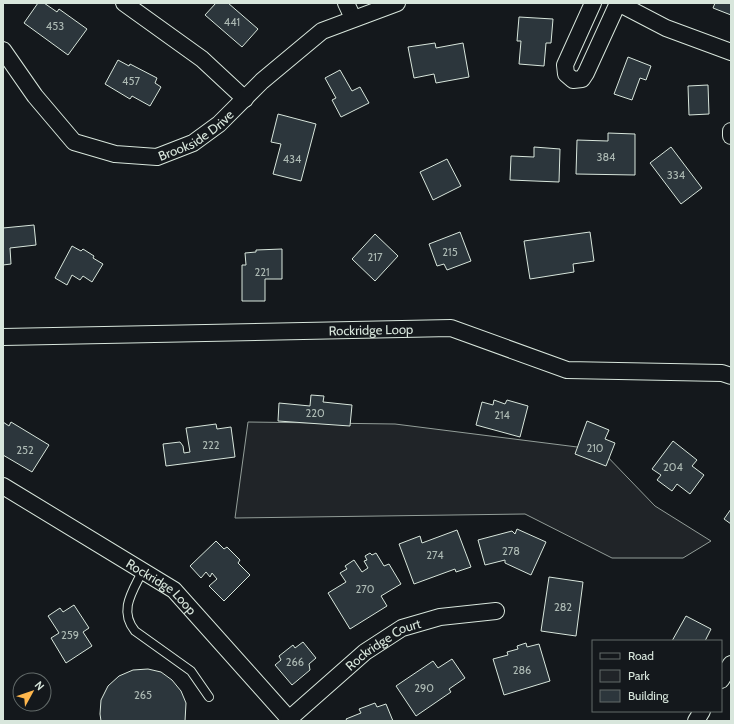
<svg xmlns="http://www.w3.org/2000/svg" width="734" height="724" font-family="Cabin,sans-serif">
<style>
.green{fill:#202428;stroke:#939e99}
.building{fill:#2c363c;stroke:#d8e6dc}
.lines{fill:none;stroke-linecap:round;stroke-linejoin:round}
.lane-casing{stroke:#d8e6dc;stroke-width:10}
.street-casing{stroke:#d8e6dc;stroke-width:18}
.lane{stroke:#14181c;stroke-width:8}
.street{stroke:#14181c;stroke-width:16}
.labels{text-anchor:middle;stroke-width:3;stroke-linejoin:round;paint-order:stroke}
.number-label{font-size:11px;fill:#adbab4}
.street-label{font-size:13px;fill:#d8e6dc;stroke:#14181c}
</style>
<rect width="100%" height="100%" fill="#14181c"/>
<path class="green" d="M248 422 395 424 601 450 655 506 711 541 683 558H612L525 514 235 518Z"/>
<path class="building" d="M38 3H44L57 12 59 9 87 29 68 55 24 23Z
M216 3H228L258 29 242 47 205 15Z
M715 3H731V15L713 8Z
M519 17 553 19 551 43H546L544 66 519 64 521 41H517Z
M435 43 436 48 463 43 469 77 436 83 434 74 414 78 408 47Z
M628 57 651 66 646 80 640 78 632 100 614 94Z
M118 60 129 66 130 64 157 78 155 83 161 87 150 106 132 96 130 99 105 84Z
M340 70 352 91 360 87 369 103 341 117 332 100 336 98 325 78Z
M708 85 709 114 689 115 688 86Z
M278 114 316 124 301 181 273 174 281 144 271 142Z
M608 133 635 134V175L576 174 577 140 608 141Z
M534 147 560 149 559 182 510 180 511 156 534 157Z
M671 147 702 188 681 204 650 163Z
M447 159 461 186 433 200 420 172Z
M34 225 36 245 10 248 11 264 3 265V228Z
M460 232 471 261 447 270 444 264 437 266 429 244Z
M590 232 594 261 573 264 574 272 530 279 524 241Z
M375 234 398 256 375 281 352 259Z
M72 246 81 251 83 249 94 256 93 258 103 264 92 282 83 276 80 280 72 275 67 285 55 278Z
M282 249V279H265V301H242V265H246L245 253 256 252V250Z
M311 395 324 396 323 402 352 405 350 426 278 421 279 403 310 406Z
M494 400 505 404 507 400 528 406 520 437 476 425 482 402 493 405Z
M587 421 609 430 605 439 615 443 606 466 575 454Z
M3 422 9 426 11 422 49 445 32 472 3 455Z
M216 424 217 429 231 427 235 457 166 466 163 444 180 442 183 446 184 453 190 452 186 428Z
M673 441 697 460 692 466 704 475 690 494 677 484 672 491 657 480 661 475 652 469Z
M731 509V524L724 519Z
M517 529 546 542 531 575 505 563V560L485 565 478 540 512 531 515 534Z
M457 530 471 567 456 572 455 569 414 584 399 544 420 536 422 543Z
M216 541 224 549 227 547 240 560 238 563 250 575 224 601 209 586 217 579 212 573 210 577 206 572 201 578 190 566Z
M370 553 372 555 376 553 384 566 389 564 401 584 381 596 387 606 350 629 328 593 346 582 340 573 347 569 345 566 354 560 362 572 368 568 364 561 367 560 365 556Z
M549 577 583 582 576 636 541 631Z
M74 605 89 628 83 632 92 646 66 663 51 638 59 633 48 616 60 608 63 612Z
M686 616 711 629 705 641H672Z
M303 642 316 658 309 664 310 670 292 685 275 665 281 660 279 656 293 645 295 648Z
M526 643 527 647 539 644 550 681 504 695 493 659 508 655 507 652 518 649 517 646Z
M452 659 465 678 449 689 451 692 416 716 396 686 433 661 438 668Z
M148 669 161 672 172 680 181 691 186 703 185 721H101L100 714 101 700 108 686 119 676 133 670Z
M375 703 377 707 386 704 393 721H347L346 719 361 713 359 709Z"/>
<g class="lines">
<g class="lane-casing">
<path id="lane" d="M143 570C133 591 118 610 135 631L191 671 209 697"/>
</g>
<g class="street-casing">
<g id="street">
<path d="M124 3 202 59 245 99"/>
<path d="M346 3 353 18"/>
<path d="M593 3 565 65 566 74 573 80 582 79 586 73 618 3 666 28 731 52"/>
<path id="s1" d="M3 50 35 96 74 142 115 154 157 157 193 143 219 124 262 81 322 31 397 3"/>
<path d="M731 131V136"/>
<path id="s2" d="M3 337 451 328 567 370 722 373 731 376"/>
<path id="s3" d="M3 486 174 590 291 721"/>
<path d="M721 680 731 664"/>
<path id="s4" d="M289 719 365 652 402 628 440 617 496 611"/>
<path d="M696 721 702 711"/>
</g>
</g>
<use href="#lane" class="lane"/>
<use href="#street" class="street"/>
</g>
<g class="labels">
<g class="number-label">
<text x="232" y="26">441</text>
<text x="55" y="30">453</text>
<text x="131" y="85">457</text>
<text x="606" y="161">384</text>
<text x="292" y="163">434</text>
<text x="676" y="179">334</text>
<text x="450" y="256">215</text>
<text x="375" y="261">217</text>
<text x="262" y="276">221</text>
<text x="315" y="417">220</text>
<text x="502" y="419">214</text>
<text x="211" y="449">222</text>
<text x="595" y="452">210</text>
<text x="25" y="454">252</text>
<text x="673" y="471">204</text>
<text x="511" y="555">278</text>
<text x="435" y="559">274</text>
<text x="365" y="593">270</text>
<text x="563" y="611">282</text>
<text x="70" y="639">259</text>
<text x="295" y="666">266</text>
<text x="522" y="674">286</text>
<text x="424" y="692">290</text>
<text x="143" y="699">265</text>
</g>
<g class="street-label">
<text dy="5" stroke="none"><textPath href="#s1" startOffset="246">Brookside Drive</textPath></text>
<text dy="5" stroke="none"><textPath href="#s2" startOffset="368">Rockridge Loop</textPath></text>
<text dy="5" stroke="none"><textPath href="#s3" startOffset="188">Rockridge Loop</textPath></text>
<text dy="5" stroke="none"><textPath href="#s4" startOffset="121">Rockridge Court</textPath></text>
</g>
</g>
<rect width="734" height="724" fill="none" stroke="#d8e6dc" stroke-width="8"/>
<rect x="592" y="640" width="130" height="72" fill="#14181c" stroke="#626a69"/>
<rect x="600" y="653" width="20" height="6" fill="#14181c" stroke="#626a69"/>
<text x="628" y="660" font-size="12" fill="#d8e6dc">Road</text>
<rect x="600" y="670" width="20" height="12" fill="#202428" stroke="#626a69"/>
<text x="628" y="680" font-size="12" fill="#d8e6dc">Park</text>
<rect x="600" y="690" width="20" height="12" fill="#2c363c" stroke="#626a69"/>
<text x="628" y="700" font-size="12" fill="#d8e6dc">Building</text>
<g transform="translate(32 692) rotate(50)"><circle r="19" fill="#14181c" stroke="#626a69"/>
<path d="M0-3L7 15L0 10L-7 15Z" fill="#ffb74d"/>
<text y="-6" font-size="11" font-weight="bold" text-anchor="middle" fill="#d8e6dc">N</text>
</g>
</svg>
